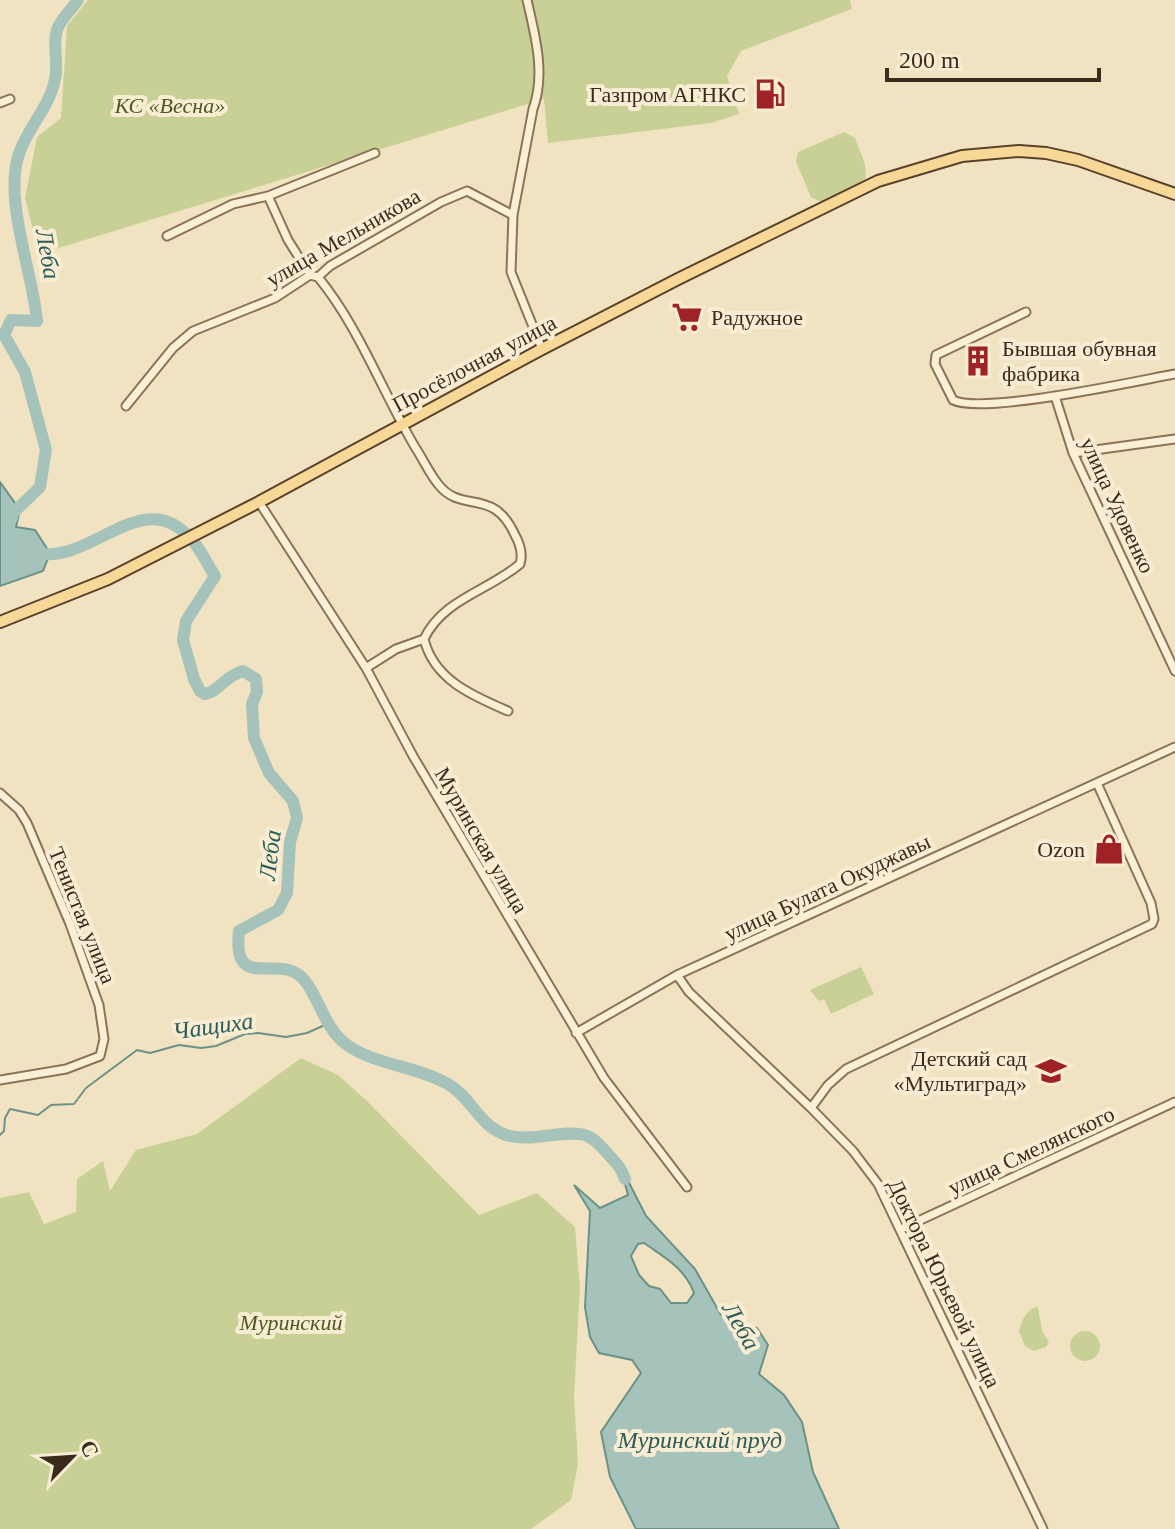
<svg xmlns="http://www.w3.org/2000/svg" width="1175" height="1529" font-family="'Times New Roman',serif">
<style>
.green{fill:#c9d095}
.water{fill:#a5c3ba;stroke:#6b9288;stroke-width:2;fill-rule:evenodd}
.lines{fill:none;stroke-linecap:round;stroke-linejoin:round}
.stream{stroke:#6b9288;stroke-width:2}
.river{stroke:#a5c3ba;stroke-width:12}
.street-casing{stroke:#8c7358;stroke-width:11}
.primary-casing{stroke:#5a412c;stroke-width:14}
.street{stroke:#fbf0d6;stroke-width:7}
.primary{stroke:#f7d897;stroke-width:10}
.labels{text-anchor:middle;stroke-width:8;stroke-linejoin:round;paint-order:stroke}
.poi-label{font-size:22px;fill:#3b2b1d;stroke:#f8edd2;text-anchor:end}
.park-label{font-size:22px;font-style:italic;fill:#4b5922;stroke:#f8edd2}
.street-label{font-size:22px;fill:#3b2b1d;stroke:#f8edd2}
.water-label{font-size:24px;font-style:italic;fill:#2b5c58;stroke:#f8edd2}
</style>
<rect width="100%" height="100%" fill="#f1e3c2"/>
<path class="green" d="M88 0H850L852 9 741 51 727 76 739 114 711 123 548 143 544 99 39 254 25 198 37 137 61 118 67 26Z
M844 132 855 138C860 153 871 169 863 184L823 203 811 197 796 162 798 152Z
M861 967 874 994 831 1014 824 999 819 1001 810 990Z
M301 1058 338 1075 366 1100 479 1215 537 1193 575 1227 580 1287 574 1397 578 1464 571 1500 531 1529H0V1198L29 1192 44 1224 76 1212 77 1179 103 1161 110 1191 136 1150 197 1134Z
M1038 1307 1042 1331 1049 1342 1046 1347 1034 1351 1025 1346 1019 1332C1021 1321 1027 1308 1038 1307Z
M1070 1346a15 15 0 1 1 30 0a15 15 0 1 1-30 0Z"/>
<path class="water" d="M0 482 20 510 16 527 35 530 50 553 43 571 0 586Z
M620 1165 646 1216 695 1269 721 1315 757 1328 768 1345 759 1374 784 1395 802 1422 813 1472 839 1529H636L610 1477 601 1432 641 1373 632 1360 599 1353 590 1337 585 1307 590 1211 574 1185 600 1208 628 1195ZM644 1243C664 1257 685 1268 694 1293L687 1303H671L660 1289 649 1286 639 1275 631 1256 638 1244Z"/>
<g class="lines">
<path class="stream" d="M0 1135 4 1131 5 1118 10 1109 38 1115 51 1105 74 1104 86 1088 137 1050 150 1053 179 1045 201 1048 216 1046 245 1034 258 1033 286 1037 307 1033 327 1024"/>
<path class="river" d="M12 518 13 513 40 487 46 450 25 372 4 335 11 320 37 321C33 272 2 197 20 151 29 126 50 106 55 79 59 64 52 45 57 30 60 20 72 9 78 0
M37 553C91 565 143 483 191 539 201 549 207 564 215 576L186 621 183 640 194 679 200 691 205 694C220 691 223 677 243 671L256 679 257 692 252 704 254 738 269 773 293 801 297 818 290 842 287 893 278 910 239 931C232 991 275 956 299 975 316 988 322 1023 342 1041 370 1065 415 1065 448 1084 472 1098 479 1126 506 1135 531 1143 563 1129 585 1135 595 1138 602 1148 608 1154 616 1163 621 1167 625 1179"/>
<g class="street-casing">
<path id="street" d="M527 0C535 35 546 74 533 109L513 215 511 272 542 349
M0 103 10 99
M268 196 288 240 310 275
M167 236 233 204 268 196 375 153
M318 277C359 327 382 391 415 447 423 459 429 473 438 484 462 515 493 486 515 535 520 544 523 554 520 564 488 591 443 599 424 639 434 680 473 696 508 711
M1026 312 936 355 935 364 953 400C982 415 1136 381 1175 374
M1055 396 1073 453 1175 671
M126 406 173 348 193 331 275 298 310 275 318 277 330 266 441 202 467 191 513 215
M1073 453 1175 439
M259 502 366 668 413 756 604 1078 687 1187
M366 668 396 649 424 639
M0 793 19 810 27 823 70 924 99 1005 104 1039 100 1056 66 1069 0 1080
M677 975 689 992 811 1108 853 1151 878 1184 1043 1529
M576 1033 677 975 1175 747
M811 1108 828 1085 846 1069 1152 924 1154 919 1151 903 1097 783
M901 1229 1175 1102"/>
</g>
<g class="primary-casing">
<path id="primary" d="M0 622 108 579 259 502 542 349 680 278 878 181 962 156 1019 151 1046 153 1078 160 1175 194"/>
</g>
<use href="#street" class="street"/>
<use href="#primary" class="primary"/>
</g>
<defs>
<g id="fuel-bare" transform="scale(2.4)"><path d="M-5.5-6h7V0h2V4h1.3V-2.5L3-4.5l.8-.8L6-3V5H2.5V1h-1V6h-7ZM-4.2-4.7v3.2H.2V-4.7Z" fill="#9f2325" stroke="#f8edd2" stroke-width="2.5" paint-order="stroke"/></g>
<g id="supermarket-bare" transform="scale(2.4)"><path d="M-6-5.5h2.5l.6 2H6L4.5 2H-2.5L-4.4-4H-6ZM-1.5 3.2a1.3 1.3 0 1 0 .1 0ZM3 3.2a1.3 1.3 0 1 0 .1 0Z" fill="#9f2325" stroke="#f8edd2" stroke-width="2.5" paint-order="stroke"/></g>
<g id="building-bare" transform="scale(2.4)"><path d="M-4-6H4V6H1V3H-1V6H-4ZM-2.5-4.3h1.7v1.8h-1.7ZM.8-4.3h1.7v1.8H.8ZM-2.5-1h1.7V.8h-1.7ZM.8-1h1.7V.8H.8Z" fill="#9f2325" stroke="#f8edd2" stroke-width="2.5" paint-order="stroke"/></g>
<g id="shop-bare" transform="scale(2.4)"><path d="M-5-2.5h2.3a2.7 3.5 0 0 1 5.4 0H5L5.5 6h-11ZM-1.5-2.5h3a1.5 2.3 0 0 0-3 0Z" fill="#9f2325" stroke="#f8edd2" stroke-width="2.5" paint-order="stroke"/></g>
<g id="school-bare" transform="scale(2.4)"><path d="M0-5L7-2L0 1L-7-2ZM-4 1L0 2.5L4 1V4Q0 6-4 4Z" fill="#9f2325" stroke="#f8edd2" stroke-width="2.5" paint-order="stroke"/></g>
</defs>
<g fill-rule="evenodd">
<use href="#fuel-bare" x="770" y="94"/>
<use href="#supermarket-bare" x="687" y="317"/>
<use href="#building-bare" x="978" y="361"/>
<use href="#shop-bare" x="1109" y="849"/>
<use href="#school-bare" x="1051" y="1071"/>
</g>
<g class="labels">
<g class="poi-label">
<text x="746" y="102">Газпром АГНКС</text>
<text x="711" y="325" text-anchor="start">Радужное</text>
<text x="1002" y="356" text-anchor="start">Бывшая обувная<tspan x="1002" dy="25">фабрика</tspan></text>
<text x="1085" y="857">Ozon</text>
<text x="1027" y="1066">Детский сад<tspan x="1027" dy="25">«Мультиград»</tspan></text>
</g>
<g class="park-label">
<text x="170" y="113">КС «Весна»</text>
<text x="291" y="1330">Муринский</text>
</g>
<g class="street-label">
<text transform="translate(343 237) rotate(-30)" y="8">улица Мельникова</text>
<text transform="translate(474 363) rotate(-28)" y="8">Просёлочная улица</text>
<text transform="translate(1118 505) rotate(65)" y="8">улица Удовенко</text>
<text transform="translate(482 840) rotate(60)" y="8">Муринская улица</text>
<text transform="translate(827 887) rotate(-25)" y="8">улица Булата Окуджавы</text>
<text transform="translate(83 915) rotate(68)" y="8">Тенистая улица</text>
<text transform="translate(1031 1150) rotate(-25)" y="8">улица Смелянского</text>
<text transform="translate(945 1283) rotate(64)" y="8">Доктора Юрьевой улица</text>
</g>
<g class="water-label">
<text transform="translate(48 254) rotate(80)" y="8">Леба</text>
<text transform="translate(270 855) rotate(-83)" y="8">Леба</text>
<text transform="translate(213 1026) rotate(-8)" y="8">Чащиха</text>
<text transform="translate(741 1326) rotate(60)" y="8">Леба</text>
<text x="700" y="1448">Муринский пруд</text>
</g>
</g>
<g transform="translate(72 1457) rotate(65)" stroke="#f8edd2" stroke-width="6" paint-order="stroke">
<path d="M0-6L14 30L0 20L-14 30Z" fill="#3b2b1d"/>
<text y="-12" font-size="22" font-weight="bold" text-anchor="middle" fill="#3b2b1d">С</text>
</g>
<path d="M887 68v12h212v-12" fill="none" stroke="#3b2b1d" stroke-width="4"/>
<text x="899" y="68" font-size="24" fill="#3b2b1d" stroke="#f8edd2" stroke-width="6" paint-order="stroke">200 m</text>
</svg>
